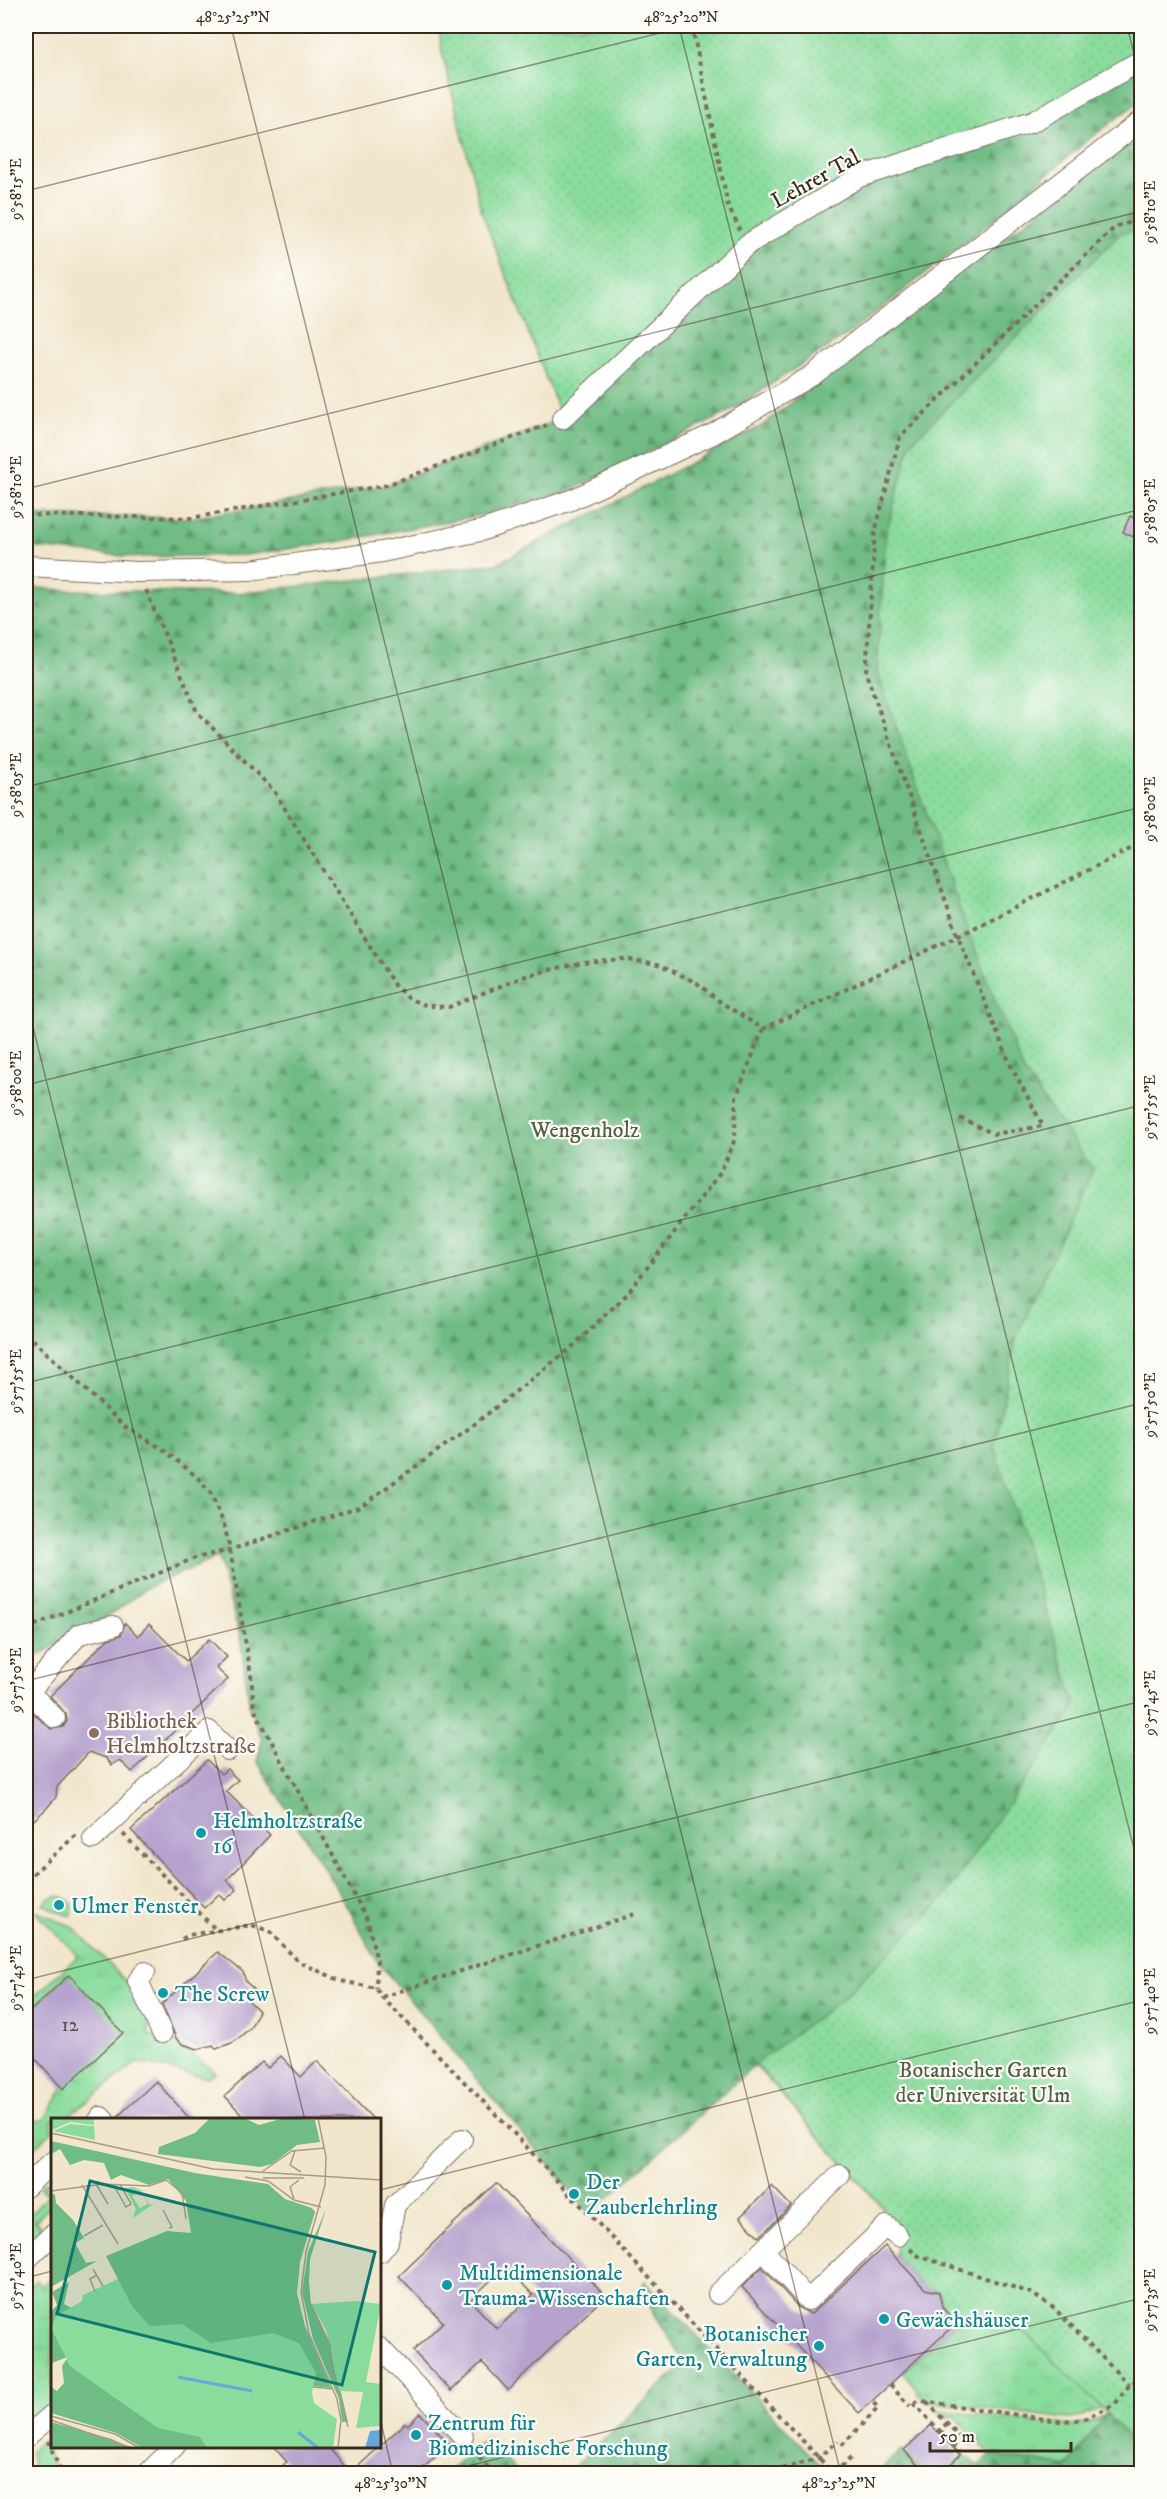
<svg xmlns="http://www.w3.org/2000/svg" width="1167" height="2499" font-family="'IM FELL DW Pica',serif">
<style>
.grass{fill:url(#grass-tufts);stroke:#62835e;stroke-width:1.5}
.forest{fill:url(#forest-firs);stroke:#557351;stroke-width:1.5}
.garden{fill:url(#garden-dots);stroke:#62835e;stroke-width:1.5}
.building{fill:#b5a2cd;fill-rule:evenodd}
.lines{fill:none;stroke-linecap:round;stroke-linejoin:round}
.minor-casing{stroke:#7b6c5b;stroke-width:22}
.path{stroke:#7b6c5b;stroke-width:4;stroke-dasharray:4.5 4.5;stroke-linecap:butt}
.minor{stroke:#fff;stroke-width:20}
.ticks{fill:none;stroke:#3b2a1e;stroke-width:1.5;stroke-opacity:0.45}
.education-dot{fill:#8d6e63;stroke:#fdfcf7;stroke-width:2}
.culture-dot{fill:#0f9aa8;stroke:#fdfcf7;stroke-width:2}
.labels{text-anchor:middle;stroke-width:4.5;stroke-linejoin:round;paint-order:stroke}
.number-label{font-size:20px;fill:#5a484a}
.street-label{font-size:22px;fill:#3b2a1e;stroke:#fdfcf7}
.park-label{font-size:22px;fill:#535f44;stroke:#fdfcf7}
.education-label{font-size:22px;fill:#785e54;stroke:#fdfcf7;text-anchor:start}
.culture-label{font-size:22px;fill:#0d838f;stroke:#fdfcf7;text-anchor:start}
.inset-river{fill:none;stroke:#65a8da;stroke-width:3}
.inset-road{fill:none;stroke:#a89b86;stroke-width:1.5}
.view{fill:#0f766e;fill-opacity:0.15;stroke:#0f766e;stroke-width:3}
.inset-edge{fill:none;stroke:#3b2a1e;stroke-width:3}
.neatline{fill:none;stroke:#3b2a1e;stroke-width:2}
.ticks-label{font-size:15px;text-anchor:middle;fill:#3b2a1e}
</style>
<defs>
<pattern id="grass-tufts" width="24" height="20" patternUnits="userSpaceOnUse" patternTransform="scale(1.5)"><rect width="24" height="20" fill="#8adc9d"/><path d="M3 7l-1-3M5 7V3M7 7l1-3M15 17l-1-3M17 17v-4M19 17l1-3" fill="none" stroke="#78bd87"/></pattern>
<pattern id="forest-firs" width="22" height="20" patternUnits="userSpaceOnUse" patternTransform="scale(1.5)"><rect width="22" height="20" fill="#6fbc84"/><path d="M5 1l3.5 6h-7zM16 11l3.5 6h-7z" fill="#5c996b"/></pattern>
<pattern id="garden-dots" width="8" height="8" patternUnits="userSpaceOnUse" patternTransform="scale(1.5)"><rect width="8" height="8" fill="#8adc9d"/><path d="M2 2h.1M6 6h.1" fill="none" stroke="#78bd87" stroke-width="1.8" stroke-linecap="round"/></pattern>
</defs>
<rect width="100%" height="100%" fill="#fdfcf7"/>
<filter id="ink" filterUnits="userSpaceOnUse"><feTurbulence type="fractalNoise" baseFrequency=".0167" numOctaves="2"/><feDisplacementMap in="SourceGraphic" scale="12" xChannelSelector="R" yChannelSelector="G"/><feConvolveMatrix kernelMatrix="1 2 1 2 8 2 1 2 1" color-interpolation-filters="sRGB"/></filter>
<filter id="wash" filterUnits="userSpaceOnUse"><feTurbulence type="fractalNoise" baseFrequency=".008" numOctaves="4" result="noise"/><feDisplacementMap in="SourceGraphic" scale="24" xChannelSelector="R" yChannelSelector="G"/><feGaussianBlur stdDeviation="1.35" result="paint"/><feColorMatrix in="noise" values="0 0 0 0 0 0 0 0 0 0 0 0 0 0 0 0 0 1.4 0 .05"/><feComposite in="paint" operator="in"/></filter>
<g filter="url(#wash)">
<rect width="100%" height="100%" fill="#f1e6cc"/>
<path class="grass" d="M56 1896C69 1897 76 1904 71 1916L58 1912 43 1904 48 1899Z
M35 1911 73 1927 135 1991V2002L149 2020V2035L175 2042 216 2072 208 2078 137 2062 65 2119 52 2120V2131L26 2156V2109L37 2121 44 2120 63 2089 69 1975 26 2015V2004L78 1956Z
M47 2181 52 2186V2205L35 2221 44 2230 37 2237 28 2227 26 2230V2217L48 2196 40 2188Z
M957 2222 1098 2404 1101 2408 1082 2417 1068 2419 926 2401 917 2393 919 2390 903 2373 956 2323 942 2307 939 2292 925 2289 895 2256Z
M52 2276V2403L30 2423 26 2422V2289L36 2280 42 2286Z
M937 2410 1073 2426 1097 2420 1107 2414 1067 2467 991 2455 955 2416 944 2417Z
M43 2441 57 2473H34L30 2450Z"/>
<path class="forest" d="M1141 60V100L1088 140 997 217 851 332 725 414 569 491 482 515 336 542 245 555 134 557 26 547V515L191 518 387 485 562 419 748 244 859 177Z
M1141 135V501L1136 722 1142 2164 898 2225 755 2065 590 2214 377 1961 344 1900 257 1761 262 1740 250 1709 240 1636 218 1557 146 1588 116 1611 29 1661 26 1660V587L64 590 238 593 496 564 760 427 971 263Z
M645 2281 828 2473H568L685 2363 640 2290Z
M1141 2394V2473L943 2474 963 2455 979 2466 991 2455 1067 2467 1107 2414 1098 2404Z
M486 2438 518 2473H448Z
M901 2450 924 2473H881L879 2471Z"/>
<path class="garden" d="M439 26H1141V60L1032 122 859 177 748 244 562 419 482 213 442 52Z
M1141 228V2452L1098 2404 1010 2318 956 2323 942 2307 939 2292 925 2289 895 2256 898 2225 755 2064 843 1998 943 1899 1076 1706 994 1446 1017 1335 1093 1169 1024 1072 968 932 877 672 886 533 911 443 1120 234Z"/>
<g id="blocks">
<path class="building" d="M1130 516 1142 522V541L1123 532Z
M125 1623 138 1636 149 1624 186 1661 209 1639 227 1657 216 1668 228 1679 132 1772 120 1760 112 1765 106 1758 89 1752 57 1787 56 1797 46 1809 26 1827V1719L32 1712 51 1729 63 1727 67 1721 66 1714 50 1696 108 1639 121 1635Z
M207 1760 221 1774 227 1769 238 1780 226 1791 270 1835 227 1880 237 1890 225 1900 219 1894 204 1908 131 1830Z
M218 1952 243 1972 246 1982 258 1993 249 2001 259 2011 250 2028 234 2042 216 2049 213 2045 198 2049 182 2044 176 2038 162 2004Z
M69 1975 123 2033 63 2089 26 2048V2015Z
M281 2056 301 2077 317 2061 374 2120H247L225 2096 262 2062 268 2068Z
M156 2081 191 2120H116V2118Z
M496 2183 605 2296 508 2390 482 2362 451 2391 413 2351 443 2322 399 2276ZM506 2266 533 2295 497 2329 470 2300Z
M772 2186 791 2206 759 2237 740 2217Z
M885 2246 925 2289 939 2292 942 2307 956 2323 859 2413 742 2287 762 2267 799 2308 811 2314Z
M420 2413 449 2444 417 2474H291L283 2465 287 2462 273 2446H327L351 2473 405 2423 408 2425Z
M931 2425 960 2455 941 2474H926L904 2450Z"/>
</g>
</g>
<g filter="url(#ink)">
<use href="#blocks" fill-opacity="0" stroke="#7b6c5b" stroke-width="1.5"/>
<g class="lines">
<g class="minor-casing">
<path id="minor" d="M562 419 748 244 859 177 1032 122 1142 60
M26 566 138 572 250 570 382 552 480 531 571 500 713 434 813 375 1142 120
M26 1688 29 1692 79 1634 113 1626
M29 1692 55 1718
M93 1839 209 1731 228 1750
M145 1972 138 1981 162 2033
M99 2120 101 2117 104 2120
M26 2187 52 2162
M763 2250 808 2300 886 2226 898 2236
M380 2252 388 2242 395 2205 462 2139
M26 2260 52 2235
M718 2294 840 2175
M380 2348 463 2436
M26 2437 52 2415
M147 2474 175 2446"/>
</g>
<path class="path" d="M692 26 728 206 740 230
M26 515 191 518 387 485 547 425
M763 1029 968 931 1142 843
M960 1118 994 1134 1043 1126 1010 1064 958 936 866 673 875 532 900 437 1116 226 1142 220
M26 1333 125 1427 164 1450 197 1477 210 1492 224 1524 230 1550 251 1675 254 1709 367 1919 377 1961 376 1988
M26 1629 195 1558 230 1550 361 1506 472 1426 571 1348 626 1295 721 1172 735 1139 736 1097 763 1029 719 1001 697 983 658 964 624 959 583 962 528 975 449 1007 428 1006 409 999 394 985 274 791 197 712 146 590
M123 1834 216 1930
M26 1880 76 1835
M182 1939 189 1935 252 1925 269 1931 299 1962 341 1981 376 1988 382 1997 510 2129 568 2192 570 2198 576 2200 834 2474
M382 1997 635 1914
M910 2249 916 2255 1031 2293 1055 2309 1130 2386
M1135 2381 1142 2391
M890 2385 910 2406
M914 2402 923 2401 1059 2421 1082 2420 1115 2404 1131 2383 1142 2377
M927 2402 970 2447
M913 2403 940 2431 947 2423
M940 2431 959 2451
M48 2441 62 2474
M842 2445 878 2408 872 2401
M473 2451 494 2474
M834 2473 853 2456
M765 2474 819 2458 838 2441"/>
<use href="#minor" class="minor"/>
</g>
</g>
<path class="ticks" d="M231 26 841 2474M679 26 1142 1881M1127 26 1142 85M26 191 688 26M26 489 1142 211M26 787 1142 509M26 999 305 2120M26 1085 1142 807M26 1383 1142 1105M26 1681 1142 1403M26 1980 1142 1701M380 2190 1142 2000M26 2278 52 2271M380 2418 393 2474M436 2474 1142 2298"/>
<circle class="education-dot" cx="94" cy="1733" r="6"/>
<g class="culture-dot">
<circle cx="201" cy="1833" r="6"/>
<circle cx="59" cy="1905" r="6"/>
<circle cx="163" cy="1993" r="6"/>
<circle cx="574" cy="2194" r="6"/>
<circle cx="447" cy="2285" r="6"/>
<circle cx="884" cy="2319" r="6"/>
<circle cx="819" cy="2346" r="6"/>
<circle cx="416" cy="2435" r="6"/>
</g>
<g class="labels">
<g class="number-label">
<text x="70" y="2031">12</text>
</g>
<g class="street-label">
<text transform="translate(815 178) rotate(-29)" y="8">Lehrer Tal</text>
</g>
<g class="park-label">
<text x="585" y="1137">Wengenholz</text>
<text x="983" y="2077">Botanischer Garten<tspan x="983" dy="25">der Universität Ulm</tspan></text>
</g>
<g class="education-label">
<text x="106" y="1728">Bibliothek<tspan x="106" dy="25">Helmholtzstraße</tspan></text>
</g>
<g class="culture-label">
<text x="213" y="1828">Helmholtzstraße<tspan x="213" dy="25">16</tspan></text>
<text x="71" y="1913">Ulmer Fenster</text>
<text x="175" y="2001">The Screw</text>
<text x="586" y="2189">Der<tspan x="586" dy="25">Zauberlehrling</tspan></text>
<text x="459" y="2280">Multidimensionale<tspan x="459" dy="25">Trauma-Wissenschaften</tspan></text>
<text x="896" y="2327">Gewächshäuser</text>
<text x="807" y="2341" text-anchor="end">Botanischer<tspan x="807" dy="25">Garten, Verwaltung</tspan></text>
<text x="428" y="2430">Zentrum für<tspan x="428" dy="25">Biomedizinische Forschung</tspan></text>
</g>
</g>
<g transform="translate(51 2118)">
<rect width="330" height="330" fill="#f1e6cc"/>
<path d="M19 6 43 8 44 22 2 13ZM82 69 92 73 81 78 89 90 97 86 92 78 99 87 105 84 82 100 85 91 74 70Z" fill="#8adc9d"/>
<path d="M159 0H193L208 7 233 0 264 2 269 24 246 27 221 46 209 49 107 36 108 29 144 15ZM0 23 144 55 217 66 234 81 261 90 264 94 249 144 246 175 254 208 280 270 162 258 45 173 67 161 55 138 116 113 140 115 135 83 117 61 98 67 70 57 60 62 53 45 33 42 19 47 9 31 0 36ZM4 76 5 85 22 102 33 120 24 125 35 145 46 143 0 169V77ZM275 91 259 141 258 164 260 186 279 227 297 304H291L288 281 262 221 251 174 257 134ZM18 164 13 186 20 190 19 238 1 245 0 194 6 187 1 174ZM28 241 124 295 161 330H92L65 315 0 295V269L6 273 13 265 11 248 15 242ZM0 304 61 321 79 330H0Z" fill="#6fbc84"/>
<path d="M0 0H43V7L19 4 1 12Z" fill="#8adc9d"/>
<path d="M67 161 81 188 99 208 131 206 160 225 222 215 248 225 265 255 261 274 263 285 286 301 282 330H156L149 319 107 310 27 254 19 248 0 210 5 198 31 183 32 177ZM305 183 330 186 315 264 330 266V308L305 310 312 274 288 273 275 212 260 186Z" fill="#8adc9d"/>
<path d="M330 312V330H314L319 313Z" fill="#65a8da"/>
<path class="inset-river" d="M127 259 201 273M247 314 267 330"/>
<path class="inset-road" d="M267 0 275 39 274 67 255 134 250 174 258 216 286 281 290 302 287 330M0 15 162 51 330 62M244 33 239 47 250 54M212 53 241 33 274 30M194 59 217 63 243 82 270 89M212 60H253M45 66 57 86M62 66 75 89 80 86 69 66M31 67 67 126M0 73 52 66 98 68 115 62 131 75 135 101M243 81 239 69 248 62M112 92 121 109 118 110M33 118 52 107M42 151 52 168M44 173 39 161 46 157M260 186 279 227 281 248 297 309M262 269 282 271M0 298 64 316 89 330M0 302 81 330"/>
<path class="view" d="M39 63 324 134 291 267 6 196Z"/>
<rect width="330" height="330" class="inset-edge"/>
</g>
<rect width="1167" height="2499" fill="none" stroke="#fdfcf7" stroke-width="66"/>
<path d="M930 2442v9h141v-9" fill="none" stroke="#3b2a1e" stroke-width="3"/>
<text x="939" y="2442" font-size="18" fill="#3b2a1e" stroke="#fdfcf7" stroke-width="4.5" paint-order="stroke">50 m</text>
<rect x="33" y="33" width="1101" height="2433" class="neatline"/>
<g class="ticks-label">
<text x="233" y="22">48°25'25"N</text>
<text x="681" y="22">48°25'20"N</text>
<text transform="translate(16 189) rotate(-90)" y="5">9°58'15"E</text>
<text transform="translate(1150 212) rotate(-90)" y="5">9°58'10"E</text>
<text transform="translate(16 487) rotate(-90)" y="5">9°58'10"E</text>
<text transform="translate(1150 511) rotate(-90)" y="5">9°58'05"E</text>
<text transform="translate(16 785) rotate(-90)" y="5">9°58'05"E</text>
<text transform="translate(1150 809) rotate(-90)" y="5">9°58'00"E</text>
<text transform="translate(16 1083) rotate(-90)" y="5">9°58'00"E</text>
<text transform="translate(1150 1107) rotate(-90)" y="5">9°57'55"E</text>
<text transform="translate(16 1381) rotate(-90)" y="5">9°57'55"E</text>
<text transform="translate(1150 1405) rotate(-90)" y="5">9°57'50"E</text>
<text transform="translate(16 1680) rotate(-90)" y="5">9°57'50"E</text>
<text transform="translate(1150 1703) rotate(-90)" y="5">9°57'45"E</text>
<text transform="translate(16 1978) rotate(-90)" y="5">9°57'45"E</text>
<text transform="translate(1150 2001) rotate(-90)" y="5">9°57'40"E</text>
<text transform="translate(16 2276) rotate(-90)" y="5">9°57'40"E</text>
<text transform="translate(1150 2300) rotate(-90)" y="5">9°57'35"E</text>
<text x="391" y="2488">48°25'30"N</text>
<text x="839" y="2488">48°25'25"N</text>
</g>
</svg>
